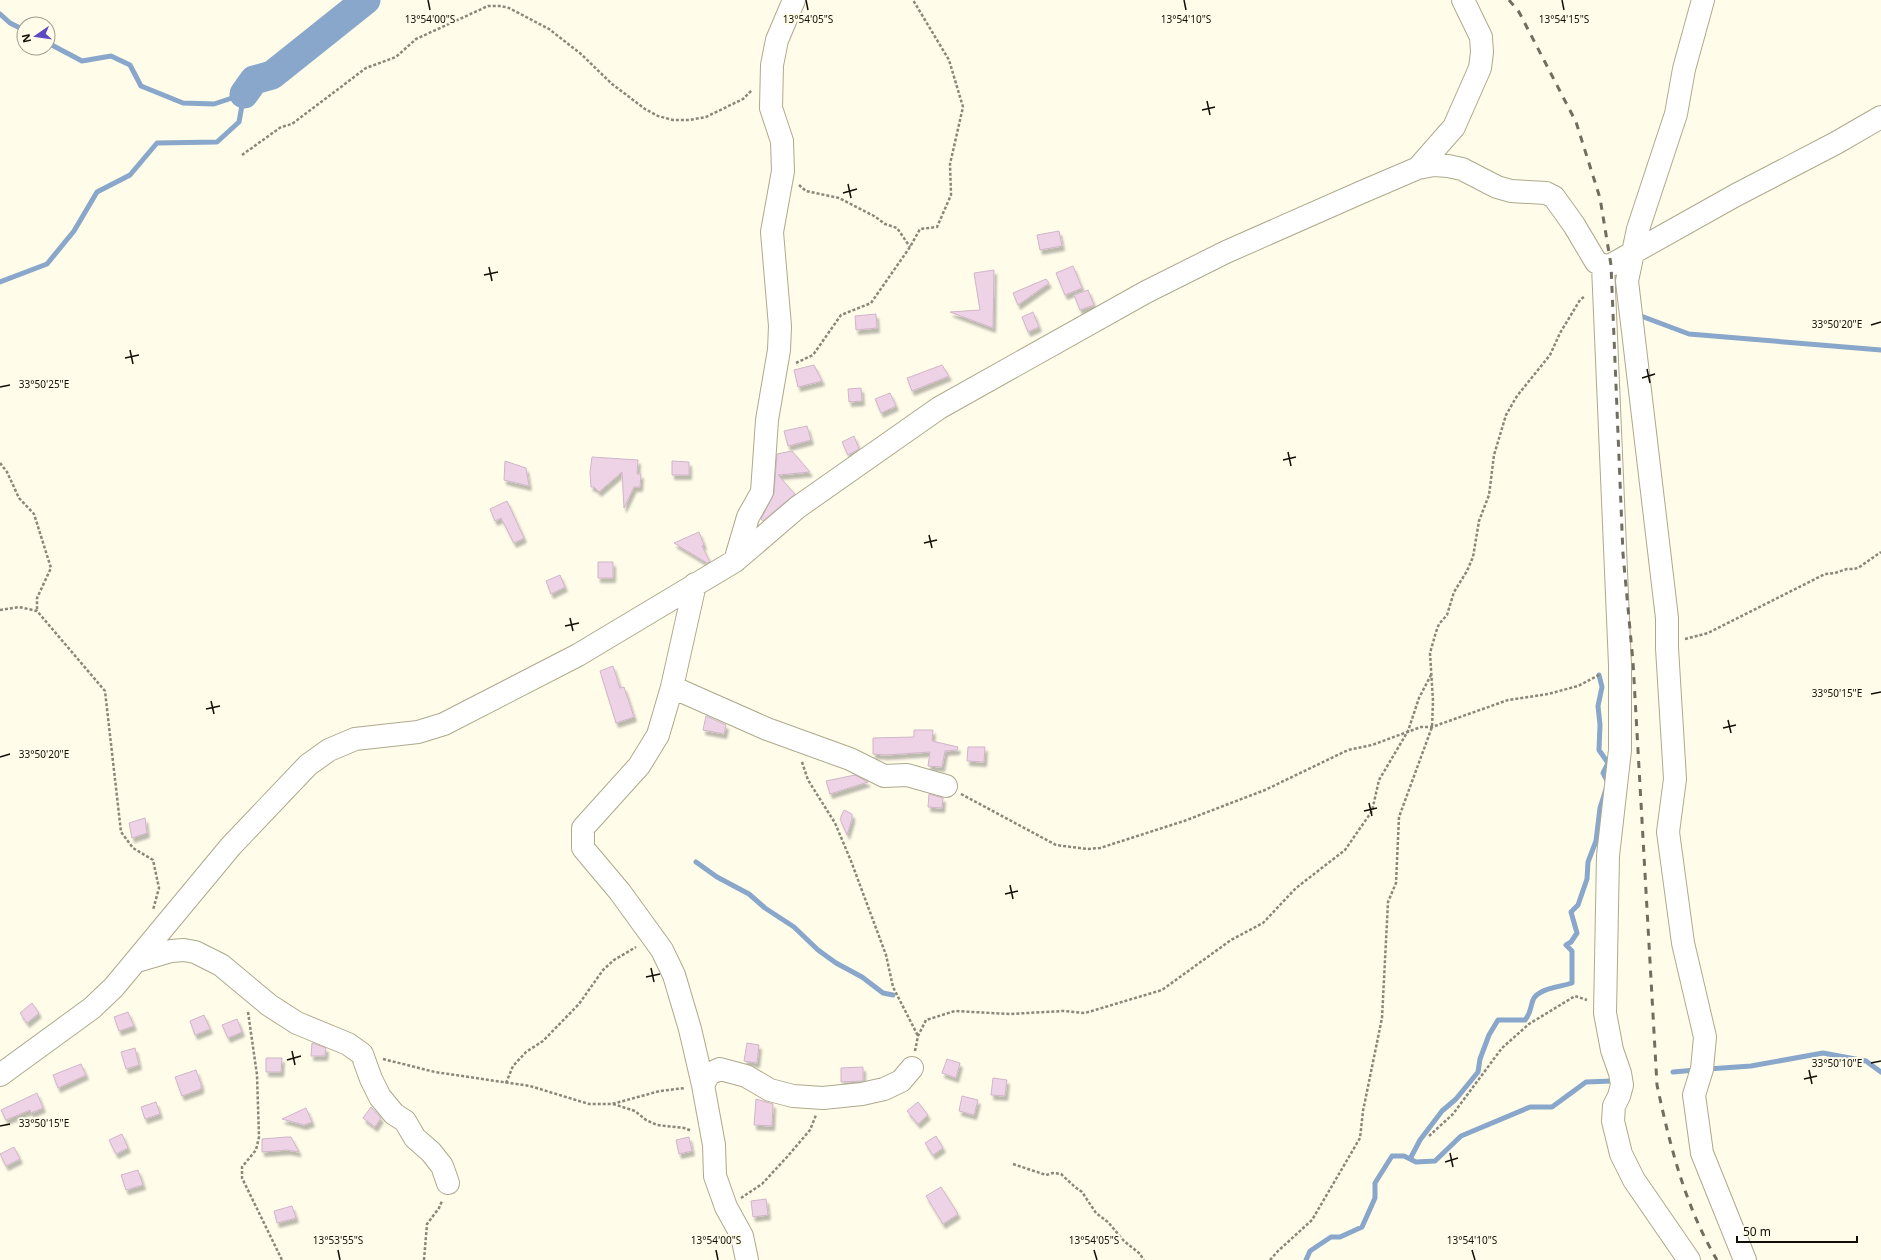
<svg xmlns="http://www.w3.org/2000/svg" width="1881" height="1260" font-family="'Noto Sans',sans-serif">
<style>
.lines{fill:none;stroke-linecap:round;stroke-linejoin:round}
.stream{stroke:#88a7ca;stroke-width:5}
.river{stroke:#88a7ca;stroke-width:29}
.building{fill:#eed2e6;stroke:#d0b5c8;filter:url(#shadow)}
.minor-casing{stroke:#aea98d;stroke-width:24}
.path{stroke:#898779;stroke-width:2.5;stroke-dasharray:3 2;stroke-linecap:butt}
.minor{stroke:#fff;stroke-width:22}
.rail{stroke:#716e61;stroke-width:3;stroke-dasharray:7 7;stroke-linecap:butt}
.ticks{fill:none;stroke:#100e05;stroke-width:1.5}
.ticks-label{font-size:10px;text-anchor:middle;fill:#100e05;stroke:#fffcea;stroke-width:4;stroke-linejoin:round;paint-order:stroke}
</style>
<defs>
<filter id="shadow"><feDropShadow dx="2.5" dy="4.5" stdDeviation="1" flood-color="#0004"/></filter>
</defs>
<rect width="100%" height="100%" fill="#fffcea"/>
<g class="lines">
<path class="stream" d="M0 14 10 23 24 30
M0 282 47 264 74 231 97 192 130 175 157 143 217 142 239 122 244 94 214 104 183 103 141 86 130 65 111 56 82 61 48 43
M1641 316 1689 334 1881 350
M696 862 717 877 749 894 765 908 794 927 818 950 836 963 862 977 883 993 893 995
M1708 1069 1751 1066 1823 1053 1866 1061 1881 1072
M1673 1072 1696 1070
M1410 1159 1420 1140 1442 1111 1456 1099 1478 1072 1480 1059 1489 1035 1498 1020H1525C1531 1013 1530 1008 1533 1000 1538 988 1561 987 1572 983V951L1566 945 1571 942 1577 933 1571 912 1578 905 1587 879 1588 862 1596 841 1600 808 1608 783 1603 773 1608 763 1599 750 1600 725 1598 706 1602 687 1599 675
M1306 1260 1310 1251 1331 1237H1340L1362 1227 1375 1198V1183L1392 1156H1404L1416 1162 1435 1161 1461 1136 1530 1107H1552L1586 1082 1612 1081"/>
<path class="river" d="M244 94 254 80 272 75 366 0"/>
</g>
<path class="building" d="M1059 231 1062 246 1040 250 1037 235Z
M1073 266 1082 288 1065 295 1056 273Z
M994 270 993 328 950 312 980 310 974 273Z
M1046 279 1049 283 1018 305 1013 293Z
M1088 290 1094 305 1080 310 1074 295Z
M1033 312 1039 327 1028 332 1022 317Z
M876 314 877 328 856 330 855 316Z
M814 365 822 381 798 387 794 370Z
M942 365 949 376 912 391 907 378Z
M861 388 862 401 849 402 848 389Z
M890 393 896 406 881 413 875 399Z
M807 426 811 440 788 446 784 431Z
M854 436 859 449 848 455 842 442Z
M792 451 810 472 778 475 795 494 763 521 761 519 774 493 777 454Z
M592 457 638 460 637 474H641L640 487H634L624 508 622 472 599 492 594 487H591L590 472Z
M505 461 526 468 529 486 504 480Z
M672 461 689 462V475H672Z
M507 501 524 538 514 543 501 518 495 521 490 509Z
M699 532 704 545 702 546 710 562 707 563 674 543Z
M598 562H613V578H598Z
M560 575 565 587 551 594 546 581Z
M613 666 620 688 624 687 634 717 616 723 600 671Z
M706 716 726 725 724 734 703 730Z
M914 730H933L932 741 958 747 957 750 945 751 942 767 928 766 930 752 886 755 873 754V738L914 737Z
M968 747H985L984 762 967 761Z
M855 775 868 782 830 794 826 781Z
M929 794 943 798 942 808 928 807Z
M844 810 852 814V819L847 835 840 819Z
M145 818 147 833 132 838 129 823Z
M32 1003 39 1013 27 1023 20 1013Z
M128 1012 134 1026 119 1031 114 1017Z
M204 1015 210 1029 195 1035 190 1021Z
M237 1019 242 1032 228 1038 222 1025Z
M312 1043 326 1048 325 1056H311Z
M747 1043 759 1045 757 1063 744 1061Z
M135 1048 139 1065 126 1069 121 1052Z
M266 1058H282L281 1072H266Z
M947 1059 960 1063 956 1078 942 1073Z
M81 1064 86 1075 58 1088 53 1075Z
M863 1067V1081L841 1082V1068Z
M196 1070 201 1084V1089L182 1096 175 1077Z
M993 1078 1007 1080 1005 1096 991 1095Z
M37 1093 43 1108 31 1113 30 1110 6 1120 1 1110Z
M962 1096 978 1100 974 1115 959 1111Z
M756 1099 773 1104 772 1126 754 1125Z
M156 1102 160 1114 145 1119 141 1107Z
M918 1102 928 1115 918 1124 907 1111Z
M371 1107 381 1118 375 1127 363 1118Z
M306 1108 312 1122 304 1125 282 1119Z
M122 1134 128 1148 116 1154 109 1140Z
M936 1136 943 1148 933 1155 925 1143Z
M287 1137H291L299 1152 287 1150 262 1152V1139Z
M689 1137 692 1151 679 1154 676 1140Z
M14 1147 20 1159 6 1166 0 1154Z
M138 1170 143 1185 126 1190 121 1175Z
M941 1187 958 1214 943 1224 926 1196Z
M766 1199 768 1215 753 1217 751 1201Z
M292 1206 296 1218 277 1223 274 1211Z"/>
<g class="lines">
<g class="minor-casing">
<path id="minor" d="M1703 0 1684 69 1676 114 1638 229 1627 281 1667 618V648L1675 779 1668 832 1683 943 1705 1037 1702 1069 1694 1095 1702 1153 1745 1260
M1418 168 1454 127 1480 68 1482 52 1481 37 1463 0
M1603 266 1620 665V750L1608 856 1605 1013 1612 1050 1620 1073 1622 1085 1619 1096 1614 1106 1613 1121 1621 1154 1634 1180 1689 1260
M735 561 748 517 762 492 767 420 779 350 780 326 772 232 783 171 782 141 771 108 772 65 777 40 794 0
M695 584 672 687 658 735 639 766 583 828V848L620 892 662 950 674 975 690 1029 703 1085 714 1145 715 1176 726 1207 742 1236 747 1260
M672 687 767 729 850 759 884 776 907 775 946 786
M137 961 171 951 184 950 195 952 221 965 269 1005 297 1023 348 1044 362 1054 371 1079 380 1097 394 1114 405 1121 415 1138 431 1152 442 1166 448 1183
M0 1075 92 1008 114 987 231 846 308 765 329 750 355 739 418 732 444 724 578 655 735 561 798 507 939 408 1146 292 1226 252 1362 192 1418 168 1434 165 1448 166 1462 169 1497 187 1511 191 1546 193 1554 197 1574 225 1596 262 1603 266 1611 265 1736 195 1836 143 1881 117
M703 1085 709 1074 720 1069 746 1076 770 1090 793 1096 823 1098 862 1094 884 1089 901 1081 912 1068"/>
</g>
<path class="path" d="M242 155 281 127 292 124 366 68 396 57 416 39 488 6H501L509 8 549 29 581 54 612 84 645 109 658 116 673 120H689L706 117 743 99 752 90
M799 185 806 191 839 198 874 216 885 224 897 228 910 247
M796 363 813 355 841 315 871 303 910 247 920 229 937 227 951 195 950 164 963 107 949 60 913 0
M0 463 7 472 19 498 34 514 51 568 37 598V611
M0 610 19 607 37 611 105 691 121 832 133 848 153 860 159 888 153 910
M1685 639 1708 633 1825 574 1835 573 1847 569H1853L1858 568 1881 552
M802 762 808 780 835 823 851 861 886 955 893 987 918 1036
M961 794 1056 845 1087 849 1100 848 1184 821 1265 790 1348 750 1372 745 1421 727H1432L1508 700 1548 694 1578 686 1601 674
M248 1012 257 1075 259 1137 256 1150 242 1167V1178L282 1260
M915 1051 918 1036 926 1020 955 1011 1010 1014 1063 1011 1085 1013 1162 990 1231 940 1263 923 1296 888 1345 850 1372 811 1379 780 1408 731 1419 698 1432 673
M383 1059 435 1072 530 1086 589 1104H612L660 1091 685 1088
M506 1083 513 1066 526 1052 543 1041 579 1004 603 970 614 960 636 947
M613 1104 635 1111 646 1120 657 1125 684 1128 692 1131
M1429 1136 1453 1114 1502 1048 1529 1024 1575 996 1587 1000
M1013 1164 1046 1175 1053 1173 1061 1174 1075 1187 1082 1192 1096 1213 1108 1222 1124 1241 1139 1253 1144 1260
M741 1198 762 1184 787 1157 810 1130 816 1115
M424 1260 427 1224 439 1208 442 1201
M1270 1260 1278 1251 1312 1220 1360 1138 1363 1111 1382 1018 1388 902 1396 883 1399 817 1432 727 1433 701 1430 653 1436 632 1439 624 1447 615 1454 592 1467 571 1473 557 1479 521 1489 495 1494 455 1506 415 1517 396 1550 355 1560 333 1580 300 1585 296"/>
<use href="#minor" class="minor"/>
<path class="rail" d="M1509 0 1519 12 1576 122 1600 198 1611 265 1623 554 1633 662 1657 1085C1670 1146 1685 1206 1717 1260"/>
</g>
<path class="ticks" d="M428 0 430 10M806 0 808 10M1184 0 1186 10M1562 0 1564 10M1207 101 1210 115M1202 110 1215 107M848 184 851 198M843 193 857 189M489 267 492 281M484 275 498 272M1871 325 1881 322M130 350 133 364M125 358 139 355M1647 369 1650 383M1642 378 1655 374M0 387 10 385M1288 452 1291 466M1283 460 1296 457M929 535 932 548M924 543 937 540M570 618 573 631M565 626 579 623M1871 694 1881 692M211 701 214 714M206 709 220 706M1728 720 1731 733M1723 728 1736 725M0 757 10 754M1369 803 1372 816M1364 811 1377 808M1010 885 1013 899M1005 894 1018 891M651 968 654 982M646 977 660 974M292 1051 295 1065M287 1060 301 1056M1871 1063 1881 1061M1809 1070 1812 1084M1804 1079 1817 1076M0 1126 10 1124M1450 1153 1453 1167M1445 1162 1458 1158M338 1250 340 1260M716 1250 718 1260M1094 1250 1097 1260M1472 1250 1475 1260"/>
<g class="ticks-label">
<text x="430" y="23">13°54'00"S</text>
<text x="808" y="23">13°54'05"S</text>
<text x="1186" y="23">13°54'10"S</text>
<text x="1564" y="23">13°54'15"S</text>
<text x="1837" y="328">33°50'20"E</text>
<text x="44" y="388">33°50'25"E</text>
<text x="1837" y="697">33°50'15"E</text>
<text x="44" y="758">33°50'20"E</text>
<text x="1837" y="1067">33°50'10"E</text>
<text x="44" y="1127">33°50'15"E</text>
<text x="338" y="1244">13°53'55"S</text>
<text x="716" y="1244">13°54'00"S</text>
<text x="1094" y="1244">13°54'05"S</text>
<text x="1472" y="1244">13°54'10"S</text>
</g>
<g transform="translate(36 36) rotate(257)"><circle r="19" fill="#fffcea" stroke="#9f9d8e"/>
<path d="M0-3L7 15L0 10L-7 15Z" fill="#5d4ac2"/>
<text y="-6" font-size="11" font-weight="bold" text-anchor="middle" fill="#100e05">N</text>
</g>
<path d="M1737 1236v6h120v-6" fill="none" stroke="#100e05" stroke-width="2"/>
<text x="1743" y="1236" font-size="12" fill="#100e05" stroke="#fffcea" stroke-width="3" paint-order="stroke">50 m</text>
</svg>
